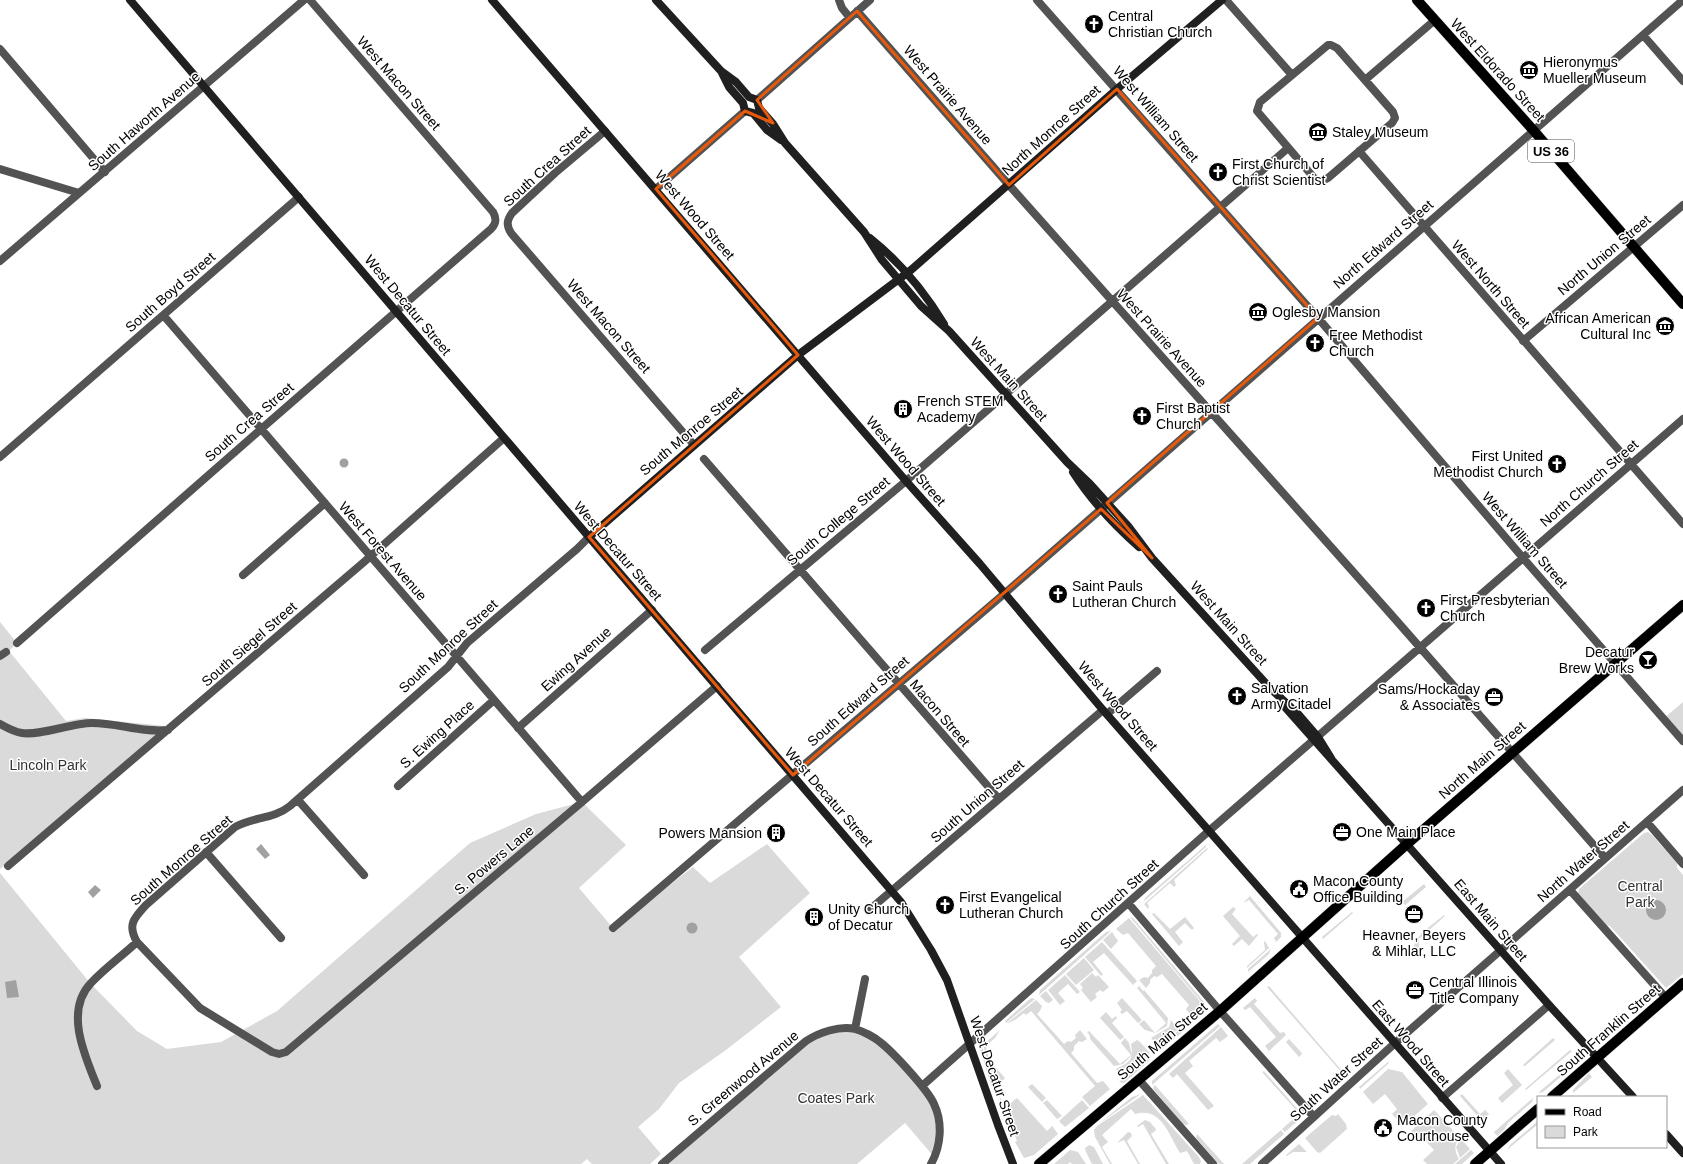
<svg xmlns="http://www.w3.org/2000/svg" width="1683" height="1164" font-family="Arial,sans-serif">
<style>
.green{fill:#dadada}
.water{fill:#a1a1a1}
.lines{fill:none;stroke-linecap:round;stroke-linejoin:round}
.primary-casing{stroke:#dbdbdb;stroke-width:11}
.street{stroke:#535353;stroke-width:8}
.secondary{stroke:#202020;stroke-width:8}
.primary{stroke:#000;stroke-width:10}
.marked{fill:none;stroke:#e8590c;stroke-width:3;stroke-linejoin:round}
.labels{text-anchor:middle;stroke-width:3;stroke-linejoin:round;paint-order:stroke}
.shield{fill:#fff;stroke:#4c4c4c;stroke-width:1}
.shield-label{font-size:13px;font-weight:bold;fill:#000}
.poi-label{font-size:14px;fill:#000;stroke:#fff;text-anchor:start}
.street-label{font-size:14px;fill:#000;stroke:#fff}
.park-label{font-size:14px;fill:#313131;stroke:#fff}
</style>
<rect width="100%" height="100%" fill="#fff"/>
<path class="green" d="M0 622 17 643 9 651 66 721 85 718 166 726 0 869Z
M1683 702V741L1663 719Z
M582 802 626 845 579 888 613 928 693 867 710 883 767 844 810 893 739 957 781 1007 726 1050 679 1083 659 1109 638 1127 661 1154 650 1164H592L587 1159 581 1164H0V873L90 983 137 1031 167 1049 221 1042 277 1011 470 843 536 814Z
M1648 832 1652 835 1677 863V868L1683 875V974L1666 988 1610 926 1605 925 1578 893 1579 889 1644 833Z
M1206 845V847L1143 902 1146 897Z
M1207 848 1208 849 1174 880 1176 885 1174 887 1170 883 1147 903 1149 906 1148 909 1144 904Z
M1424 884 1426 887 1405 905 1402 902Z
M1250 896 1281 933V937L1276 942 1274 938 1278 934 1249 900 1243 903Z
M1233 907 1236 909 1232 914 1253 937 1257 934 1258 935 1249 946 1242 939 1234 946 1232 944 1240 936 1223 916Z
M1352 912 1353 913 1323 939 1322 937Z
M1154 913 1170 929 1185 917 1194 928 1192 930 1185 923 1175 932 1183 942 1179 946 1152 914Z
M1444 915 1445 916 1419 939V950L1417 953 1414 952C1411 937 1434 924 1444 915Z
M1130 917 1133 918 1205 1003 1204 1005Z
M1129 918 1204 1006 1192 1017 1186 1009 1189 1005 1162 974 1157 977 1154 976 1150 980V983L1146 988 1139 980 1144 977 1148 978 1152 973V970L1156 966 1128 933 1123 935 1116 929Z
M1111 931 1039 995 1040 990 1106 932Z
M1112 932 1118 941 1111 949 1103 940Z
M1265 941 1269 948 1247 968V966L1265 950 1264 942Z
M1102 942 1137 981 1133 985 1104 953 1093 962 1103 974 1101 976 1085 957Z
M1271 949 1269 954 1248 972V969Z
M1084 958 1094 970 1076 985 1066 974Z
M1092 973 1096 977 1098 975 1109 987 1103 992 1100 990 1095 994 1097 997 1091 1002 1081 990 1083 988 1080 984Z
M1065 975 1080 992 1077 994 1068 984 1058 993 1065 1001 1060 1005 1048 990Z
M1139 986 1143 991 1144 990 1168 1018 1167 1026 1155 1033 1145 1030 1139 1024 1144 1020 1155 1033 1166 1023 1137 988Z
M1269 986 1343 1072 1342 1073 1267 987Z
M1046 991 1053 1000 1049 1003 1046 1002 1040 996Z
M1031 998 1035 999 1006 1023 1005 1021Z
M1122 998 1142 1020 1138 1023 1127 1011 1122 1014 1120 1012 1122 1010 1117 1003Z
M1255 998 1257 1001 1254 1004 1280 1033 1284 1032 1286 1035 1269 1051 1265 1046 1276 1037 1250 1007 1245 1010 1243 1008Z
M1036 1000 1042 1006 1040 1011 1037 1014 1064 1044 1068 1041 1071 1042 1076 1038 1075 1035 1080 1030 1087 1039 1082 1042 1079 1041 1074 1046V1050L1071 1053 1097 1083 1103 1081 1110 1089 1090 1106 1082 1097 1095 1086 1031 1011 1026 1015 1024 1013 1015 1020 1006 1024Z
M1106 1012 1112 1019 1116 1016 1117 1018 1112 1023 1124 1037 1120 1040 1100 1018Z
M1171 1020 1178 1029 1158 1046 1151 1038 1169 1027Z
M1218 1024 1220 1026 1152 1085V1081Z
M1185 1025V1030L1162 1049H1157Z
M1221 1027 1228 1036 1220 1042 1216 1038 1189 1061 1193 1066 1185 1073 1214 1106 1208 1110 1177 1074 1173 1078 1169 1074Z
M855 1029 879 1041 928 1093 938 1117 935 1158 905 1123 857 1164H662L816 1034Z
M1000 1030 995 1038 986 1046 989 1060 1005 1078 996 1088 983 1045Z
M1089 1031 1120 1064 1131 1055 1121 1043 1125 1038 1129 1043 1132 1055 1123 1064 1114 1066 1090 1039V1036L1087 1032Z
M1553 1038 1555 1040 1525 1066H1523L1524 1064Z
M1289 1039 1301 1052 1302 1054 1299 1057 1286 1042Z
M1137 1040 1140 1042 1150 1053 1123 1077 1116 1069C1130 1062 1134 1060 1131 1044Z
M982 1046 995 1089 991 1086 980 1048Z
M1570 1050 1572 1051 1526 1090 1525 1089Z
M1151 1055 1150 1060 1124 1083 1119 1082Z
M1388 1062 1389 1063 1360 1089 1359 1087Z
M1388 1069 1402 1072 1428 1104 1403 1126 1392 1114 1397 1109 1385 1094 1373 1104 1363 1092Z
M1508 1069 1522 1085 1502 1103 1498 1098 1513 1085 1504 1073Z
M1565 1070 1564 1074 1543 1092 1538 1093Z
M1264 1071 1299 1111 1298 1112 1262 1072Z
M1589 1073 1592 1077 1573 1093V1090Z
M1032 1084 1046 1098 1042 1102 1028 1087Z
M1155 1085 1189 1124 1186 1125 1183 1124 1154 1090 1153 1088Z
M1141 1094 1097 1125 1132 1097Z
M1462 1094 1480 1114 1485 1110 1489 1114 1482 1121 1460 1096Z
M1143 1095 1199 1157 1201 1161 1200 1164H1194L1187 1151 1180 1153C1169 1135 1161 1106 1135 1114L1131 1109 1102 1135 1108 1142 1102 1147 1112 1164H1110L1095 1137 1094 1130 1097 1126Z
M999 1096 1006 1107 1017 1098 1047 1131 1052 1126 1058 1134 1034 1155 1024 1158 1015 1142 1017 1141 1006 1113H1004Z
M1533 1098 1532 1102 1509 1122 1504 1130 1497 1136 1494 1132Z
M1047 1100 1062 1116 1057 1119 1043 1103Z
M1082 1100 1089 1108 1065 1127 1059 1121Z
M1434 1110 1460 1138C1454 1144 1454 1151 1459 1159L1453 1164H1427L1423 1160 1434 1150 1421 1136 1415 1141 1409 1133Z
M1338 1114 1346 1124 1347 1129 1320 1153 1317 1152 1305 1138 1332 1115 1336 1116Z
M1298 1115 1301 1118 1285 1132 1282 1129Z
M1145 1120 1150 1122 1156 1129 1155 1131 1151 1134 1169 1164H1166L1143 1124 1138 1127 1137 1126Z
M1538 1121V1124L1507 1150 1511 1144Z
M1281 1130 1284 1134 1250 1164H1242Z
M1128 1132 1131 1133 1132 1136 1127 1141 1140 1164H1138L1124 1140 1117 1143Z
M1197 1134 1224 1164H1219L1196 1138Z
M1461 1139 1470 1149 1460 1158 1456 1147Z
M1299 1144 1307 1152H1293L1287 1156 1286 1155Z
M1089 1145 1094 1147 1103 1164H1092L1086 1152 1085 1148Z
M1070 1150 1078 1152 1086 1164H1072L1070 1162 1068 1164H1054Z
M1471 1150 1474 1153 1462 1164H1455Z"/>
<path class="water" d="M339.5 463a4.5 4.5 0 1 1 9 0a4.5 4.5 0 1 1-9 0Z
M261 844 270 855 265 859 256 849Z
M95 885 101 890 93 898 88 892Z
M1646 910a10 10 0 1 1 20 0a10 10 0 1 1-20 0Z
M686.5 928a5.5 5.5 0 1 1 11 0a5.5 5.5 0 1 1-11 0Z
M16 980 19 997 7 998 5 982Z"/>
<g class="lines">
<g class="primary-casing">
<path id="primary" d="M1417 0 1534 131 1683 304
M1552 1097 1683 983
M1039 1164 1220 1011 1407 844 1683 605
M1475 1164 1538 1109"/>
</g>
<path class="street" d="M839 0 842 8 850 18
M1037 0 1318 318 1530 566 1683 741
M1226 0 1292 75
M857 11 1009 185 1388 611 1605 858
M1643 35 1683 81
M1328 45H1331L1337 48 1393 112 1395 118 1392 123 1328 178 1322 181 1315 179 1257 111 1260 102Z
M0 49 105 172
M1365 80 1435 20
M757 100 870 0
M605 131 555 173 512 213C507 220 506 225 511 233L694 445
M1359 151 1683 524
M0 169 79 193
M656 189 745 111
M0 261 304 0
M164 316 582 802
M1523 341 1683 205
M0 457 299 197
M704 459 999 799
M589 537 577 549 467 643 448 667 290 806C274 819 253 817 235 827L146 905C134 918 127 925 137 942L200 1008 272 1052 279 1054 286 1052 582 802 717 686
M243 575 325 503
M17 643 268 423 491 229C496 224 497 219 493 212L310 0
M705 650 906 481 1288 148
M0 656 6 652
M1107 714 1157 671
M0 724C7 728 14 732 22 733 39 736 72 723 92 723 118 723 142 733 168 730
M518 728 652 610
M398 786 494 700
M298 800 364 875
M1647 822 1683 864
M206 852 281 938
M8 866 364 562 504 438
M1570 890 1666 998
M1129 904 1220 1011 1314 1117
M868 911 1103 710
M613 928 1004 594 1683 0
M855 1029 865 979
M1139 1080 1213 1164
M97 1086C85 1056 64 1011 91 983 105 968 122 956 137 942
M922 1086 1210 830 1683 419
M1442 1098 1549 1005
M662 1164 806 1041C818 1033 840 1025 855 1029 863 1031 874 1037 880 1042 893 1052 928 1090 934 1104 943 1123 941 1146 931 1164
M1262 1164 1394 1044 1683 790"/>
<path class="secondary" d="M130 0 901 902 931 950 947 980 998 1125 1013 1164
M492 0 906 481 980 564 1103 710 1501 1164
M656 0 721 71 736 82 749 97 757 100 759 108 773 124 785 143 864 232 882 260 921 306 949 331 1067 462 1090 484 1128 526 1152 558 1271 689 1299 715 1318 737 1331 758
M722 73 729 87 743 103 745 111 753 113 767 130 781 140
M870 238C900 262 924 291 944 324
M1073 472C1091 500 1114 525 1139 547
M589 537 798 355 911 270 1117 89 1222 0
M1285 707 1549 1005 1633 1097
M1666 1134 1683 1153"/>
<use href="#primary" class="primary"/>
</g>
<path class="marked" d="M857 11 1009 185 1117 89 1318 318 1107 503 1152 558 1101 509 793 775 589 537 798 355 656 189 745 111 773 123 757 100Z"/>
<defs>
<g id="church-disc" transform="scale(1)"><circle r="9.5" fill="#000" stroke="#fff"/><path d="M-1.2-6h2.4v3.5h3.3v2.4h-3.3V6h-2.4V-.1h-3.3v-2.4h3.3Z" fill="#fff"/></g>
<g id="museum-disc" transform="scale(1)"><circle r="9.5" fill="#000" stroke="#fff"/><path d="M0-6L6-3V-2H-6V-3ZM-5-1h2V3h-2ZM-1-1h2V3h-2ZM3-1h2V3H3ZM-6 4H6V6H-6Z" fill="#fff"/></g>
<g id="building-disc" transform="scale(1)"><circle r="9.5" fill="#000" stroke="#fff"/><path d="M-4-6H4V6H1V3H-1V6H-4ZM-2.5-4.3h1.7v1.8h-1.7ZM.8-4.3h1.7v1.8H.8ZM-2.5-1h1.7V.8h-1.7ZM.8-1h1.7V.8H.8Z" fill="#fff"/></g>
<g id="bar-disc" transform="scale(1)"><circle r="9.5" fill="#000" stroke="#fff"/><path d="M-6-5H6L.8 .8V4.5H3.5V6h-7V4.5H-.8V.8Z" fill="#fff"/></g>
<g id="office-disc" transform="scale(1)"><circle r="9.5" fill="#000" stroke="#fff"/><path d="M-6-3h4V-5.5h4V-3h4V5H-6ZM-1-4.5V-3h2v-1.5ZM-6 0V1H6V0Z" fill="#fff"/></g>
<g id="civic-disc" transform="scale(1)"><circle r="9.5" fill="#000" stroke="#fff"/><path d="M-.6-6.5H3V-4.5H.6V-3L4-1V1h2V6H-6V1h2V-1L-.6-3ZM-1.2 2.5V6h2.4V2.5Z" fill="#fff"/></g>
</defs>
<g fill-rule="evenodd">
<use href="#church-disc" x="1094" y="24"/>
<use href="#museum-disc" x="1529" y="70"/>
<use href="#museum-disc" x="1318" y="132"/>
<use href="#church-disc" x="1218" y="172"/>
<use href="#museum-disc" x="1258" y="312"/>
<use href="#museum-disc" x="1665" y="326"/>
<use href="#church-disc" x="1315" y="343"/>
<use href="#building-disc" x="903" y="409"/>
<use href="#church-disc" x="1142" y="416"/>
<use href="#church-disc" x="1557" y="464"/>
<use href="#church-disc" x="1058" y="594"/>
<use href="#church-disc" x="1426" y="608"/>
<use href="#bar-disc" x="1648" y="660"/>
<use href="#church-disc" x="1237" y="696"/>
<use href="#office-disc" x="1494" y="697"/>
<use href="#office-disc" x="1342" y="832"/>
<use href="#building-disc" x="776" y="833"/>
<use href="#civic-disc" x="1299" y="889"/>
<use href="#church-disc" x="945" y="905"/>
<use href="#office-disc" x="1414" y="914"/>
<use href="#building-disc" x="814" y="917"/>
<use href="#office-disc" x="1415" y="990"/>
<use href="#civic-disc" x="1383" y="1128"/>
</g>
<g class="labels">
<rect class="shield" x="1528" y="140" width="46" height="22" rx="3"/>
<g class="shield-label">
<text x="1551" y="156">US 36</text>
</g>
<g class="poi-label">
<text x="1108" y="21">Central<tspan x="1108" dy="16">Christian Church</tspan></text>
<text x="1543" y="67">Hieronymus<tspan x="1543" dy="16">Mueller Museum</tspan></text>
<text x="1332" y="137">Staley Museum</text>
<text x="1232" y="169">First Church of<tspan x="1232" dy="16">Christ Scientist</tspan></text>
<text x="1272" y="317">Oglesby Mansion</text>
<text x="1651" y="323" text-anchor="end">African American<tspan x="1651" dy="16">Cultural Inc</tspan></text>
<text x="1329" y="340">Free Methodist<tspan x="1329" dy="16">Church</tspan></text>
<text x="917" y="406">French STEM<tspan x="917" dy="16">Academy</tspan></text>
<text x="1156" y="413">First Baptist<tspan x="1156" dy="16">Church</tspan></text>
<text x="1543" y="461" text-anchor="end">First United<tspan x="1543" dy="16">Methodist Church</tspan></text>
<text x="1072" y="591">Saint Pauls<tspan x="1072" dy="16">Lutheran Church</tspan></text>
<text x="1440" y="605">First Presbyterian<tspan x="1440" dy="16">Church</tspan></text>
<text x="1634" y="657" text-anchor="end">Decatur<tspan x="1634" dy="16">Brew Works</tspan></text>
<text x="1251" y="693">Salvation<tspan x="1251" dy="16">Army Citadel</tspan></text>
<text x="1480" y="694" text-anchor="end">Sams/Hockaday<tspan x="1480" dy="16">&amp; Associates</tspan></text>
<text x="1356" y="837">One Main Place</text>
<text x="762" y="838" text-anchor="end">Powers Mansion</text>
<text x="1313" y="886">Macon County<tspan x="1313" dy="16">Office Building</tspan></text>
<text x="959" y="902">First Evangelical<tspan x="959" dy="16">Lutheran Church</tspan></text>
<text x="828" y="914">Unity Church<tspan x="828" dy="16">of Decatur</tspan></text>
<text x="1414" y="940" text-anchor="middle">Heavner, Beyers<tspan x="1414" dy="16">&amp; Mihlar, LLC</tspan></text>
<text x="1429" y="987">Central Illinois<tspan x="1429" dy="16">Title Company</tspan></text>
<text x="1397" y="1125">Macon County<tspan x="1397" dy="16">Courthouse</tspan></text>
</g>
<g class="street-label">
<text transform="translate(1498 70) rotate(48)" y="5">West Eldorado Street</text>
<text transform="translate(399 83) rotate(49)" y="5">West Macon Street</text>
<text transform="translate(948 95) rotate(49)" y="5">West Prairie Avenue</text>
<text transform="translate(1156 114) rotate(49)" y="5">West William Street</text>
<text transform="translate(144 121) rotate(-41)" y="5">South Haworth Avenue</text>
<text transform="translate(1051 130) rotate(-42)" y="5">North Monroe Street</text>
<text transform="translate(547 166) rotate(-42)" y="5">South Crea Street</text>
<text transform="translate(695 215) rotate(49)" y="5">West Wood Street</text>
<text transform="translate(1383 244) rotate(-41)" y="5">North Edward Street</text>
<text transform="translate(1604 255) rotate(-40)" y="5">North Union Street</text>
<text transform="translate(1491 284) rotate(49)" y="5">West North Street</text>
<text transform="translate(170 292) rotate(-41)" y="5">South Boyd Street</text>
<text transform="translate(408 305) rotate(50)" y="5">West Decatur Street</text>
<text transform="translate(609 326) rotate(49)" y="5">West Macon Street</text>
<text transform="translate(1162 338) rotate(48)" y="5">West Prairie Avenue</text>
<text transform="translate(1009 379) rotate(48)" y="5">West Main Street</text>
<text transform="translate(249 422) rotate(-41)" y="5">South Crea Street</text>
<text transform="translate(691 431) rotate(-40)" y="5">South Monroe Street</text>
<text transform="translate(906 461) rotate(49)" y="5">West Wood Street</text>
<text transform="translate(1589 483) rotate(-41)" y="5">North Church Street</text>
<text transform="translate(838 521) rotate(-40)" y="5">South College Street</text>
<text transform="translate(1525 540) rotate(49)" y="5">West William Street</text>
<text transform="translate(383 551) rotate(49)" y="5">West Forest Avenue</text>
<text transform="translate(618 551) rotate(49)" y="5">West Decatur Street</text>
<text transform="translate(1229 623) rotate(48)" y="5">West Main Street</text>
<text transform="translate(249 644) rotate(-41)" y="5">South Siegel Street</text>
<text transform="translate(448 646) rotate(-43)" y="5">South Monroe Street</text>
<text transform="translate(576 659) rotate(-42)" y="5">Ewing Avenue</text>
<text transform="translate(858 701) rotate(-41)" y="5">South Edward Street</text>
<text transform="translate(1118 706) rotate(49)" y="5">West Wood Street</text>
<text transform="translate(940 713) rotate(49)" y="5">Macon Street</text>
<text transform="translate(437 734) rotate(-42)" y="5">S. Ewing Place</text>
<text transform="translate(1482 760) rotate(-41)" y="5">North Main Street</text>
<text transform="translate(829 797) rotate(49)" y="5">West Decatur Street</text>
<text transform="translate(977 801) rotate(-41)" y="5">South Union Street</text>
<text transform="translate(181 860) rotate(-41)" y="5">South Monroe Street</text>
<text transform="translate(494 860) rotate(-40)" y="5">S. Powers Lane</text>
<text transform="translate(1583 861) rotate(-41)" y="5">North Water Street</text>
<text transform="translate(1109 904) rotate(-42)" y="5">South Church Street</text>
<text transform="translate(1491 920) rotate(49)" y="5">East Main Street</text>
<text transform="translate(1608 1030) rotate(-41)" y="5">South Franklin Street</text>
<text transform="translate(1162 1041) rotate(-40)" y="5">South Main Street</text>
<text transform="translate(1411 1043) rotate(49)" y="5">East Wood Street</text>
<text transform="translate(995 1076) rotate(71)" y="5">West Decatur Street</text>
<text transform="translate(743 1078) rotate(-40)" y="5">S. Greenwood Avenue</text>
<text transform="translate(1336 1079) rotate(-42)" y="5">South Water Street</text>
</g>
<g class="park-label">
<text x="48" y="770">Lincoln Park</text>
<text x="1640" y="891">Central<tspan x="1640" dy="16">Park</tspan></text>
<text x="836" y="1103">Coates Park</text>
</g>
</g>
<rect x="1537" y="1096" width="130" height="52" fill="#ffffff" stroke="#999999"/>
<rect x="1545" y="1109" width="20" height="6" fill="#000000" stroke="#999999"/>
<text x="1573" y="1116" font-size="12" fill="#000000">Road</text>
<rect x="1545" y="1126" width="20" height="12" fill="#dadada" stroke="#999999"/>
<text x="1573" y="1136" font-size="12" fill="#000000">Park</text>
</svg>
